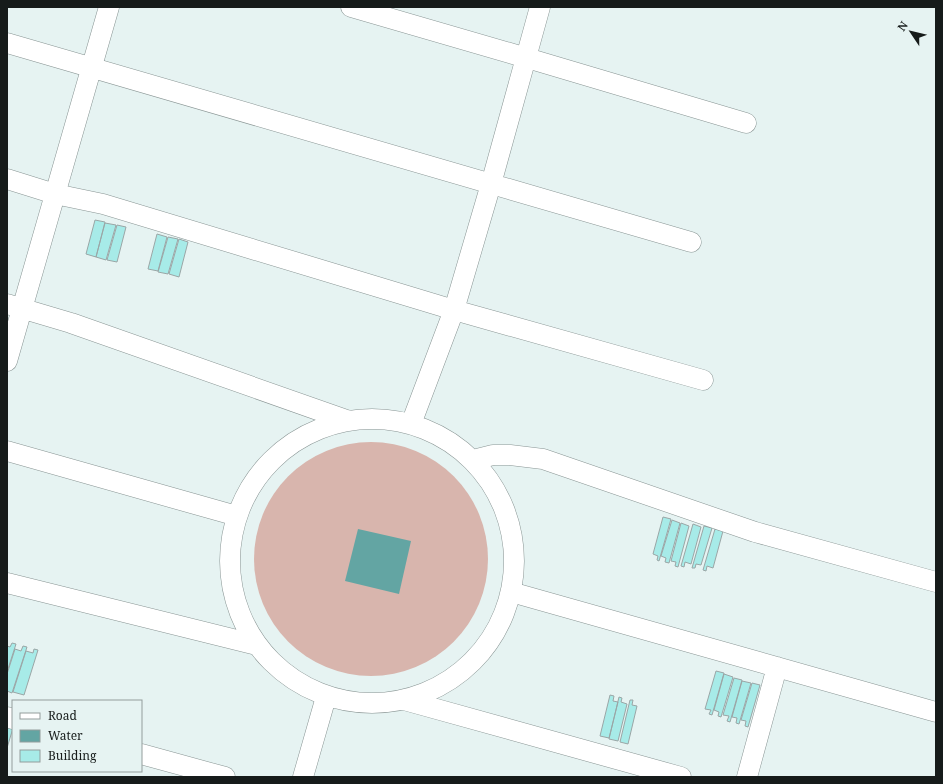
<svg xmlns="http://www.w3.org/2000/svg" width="943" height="784" font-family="'Noto Serif',serif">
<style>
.green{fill:#d8b5ad}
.water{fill:#63a5a3}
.building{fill:#a7ebe8;stroke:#9aa6a6}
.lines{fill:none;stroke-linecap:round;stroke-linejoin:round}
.minor-casing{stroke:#899594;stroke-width:21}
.minor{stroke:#fff;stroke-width:20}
</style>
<rect width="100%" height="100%" fill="#e6f3f2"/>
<path class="green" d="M254 559a117 117 0 1 1 234 0a117 117 0 1 1-234 0Z"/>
<path class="water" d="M358 529 411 541 399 594 345 581Z"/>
<path class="building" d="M95 220 105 222 96 257 86 254Z
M105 223 116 225 106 260 96 257Z
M117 225 126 227 117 262 107 260Z
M157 234 167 237 158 271 148 269Z
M168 237 178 239 168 274 158 272Z
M179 239 188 242 179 277 169 274Z
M663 517 671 519 659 561 657 560 658 556 653 554Z
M672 520 680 523 669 563 665 562 666 558 661 556Z
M681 523 689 526 678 567 675 566 676 562 671 561Z
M693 524 701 527 691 564 685 562 684 567 681 566Z
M704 526 712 528 701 565 696 564 695 568H692Z
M715 529 723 531 713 568 707 566 706 571 703 570Z
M12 643 16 644 7 672V646L10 647Z
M23 646 27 647 12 693 7 691V674L15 649 21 651Z
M34 649 38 650 24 695 13 692 26 651 33 653Z
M716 671 724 673 712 715 709 714 711 710 705 709Z
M724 674 733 677 721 717 718 716 719 712 714 710Z
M734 678 742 680 730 722 727 721 729 716 723 715Z
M742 681 751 683 739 724 736 723 737 718 732 717Z
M752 683 760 685 748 727 745 726 746 721 741 720Z
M610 695 614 696 613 701 618 702 609 738 600 736Z
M619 697 622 698 621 702 627 704 618 741 609 739Z
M630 700H633L632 705 637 706 628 744 620 742Z
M7 725 13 728 7 748Z"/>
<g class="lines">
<g class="minor-casing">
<path id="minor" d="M351 7 527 58 746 123
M7 43 691 242
M7 179 55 194 103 204 454 310 703 380
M7 304 71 323 349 421
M7 361 109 7
M230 561a142 142 0 1 1 284 0a142 142 0 1 1-284 0Z
M411 424 454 310 491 184 540 7
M7 451 237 516
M473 460 493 455H510L543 459 755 532 936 582
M7 583 257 645
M511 592 936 712
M404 700 681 777
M7 717 13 719
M141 754 225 777
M303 777 326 697
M747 777 777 667"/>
</g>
<use href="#minor" class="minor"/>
</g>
<rect width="943" height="784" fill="none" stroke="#161b1a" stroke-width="16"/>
<rect x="12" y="700" width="130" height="72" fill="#e6f3f2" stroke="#939d9c"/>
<rect x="20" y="713" width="20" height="6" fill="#ffffff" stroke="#939d9c"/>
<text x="48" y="720" font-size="12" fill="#161b1a">Road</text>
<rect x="20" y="730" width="20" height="12" fill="#63a5a3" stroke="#939d9c"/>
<text x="48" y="740" font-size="12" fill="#161b1a">Water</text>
<rect x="20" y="750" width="20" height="12" fill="#a7ebe8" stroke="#939d9c"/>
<text x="48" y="760" font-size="12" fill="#161b1a">Building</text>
<g transform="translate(911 32) rotate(305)" stroke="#e6f3f2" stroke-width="3" paint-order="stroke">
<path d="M0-3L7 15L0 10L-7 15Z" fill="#161b1a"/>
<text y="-6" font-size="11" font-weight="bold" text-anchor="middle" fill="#161b1a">N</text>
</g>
</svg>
